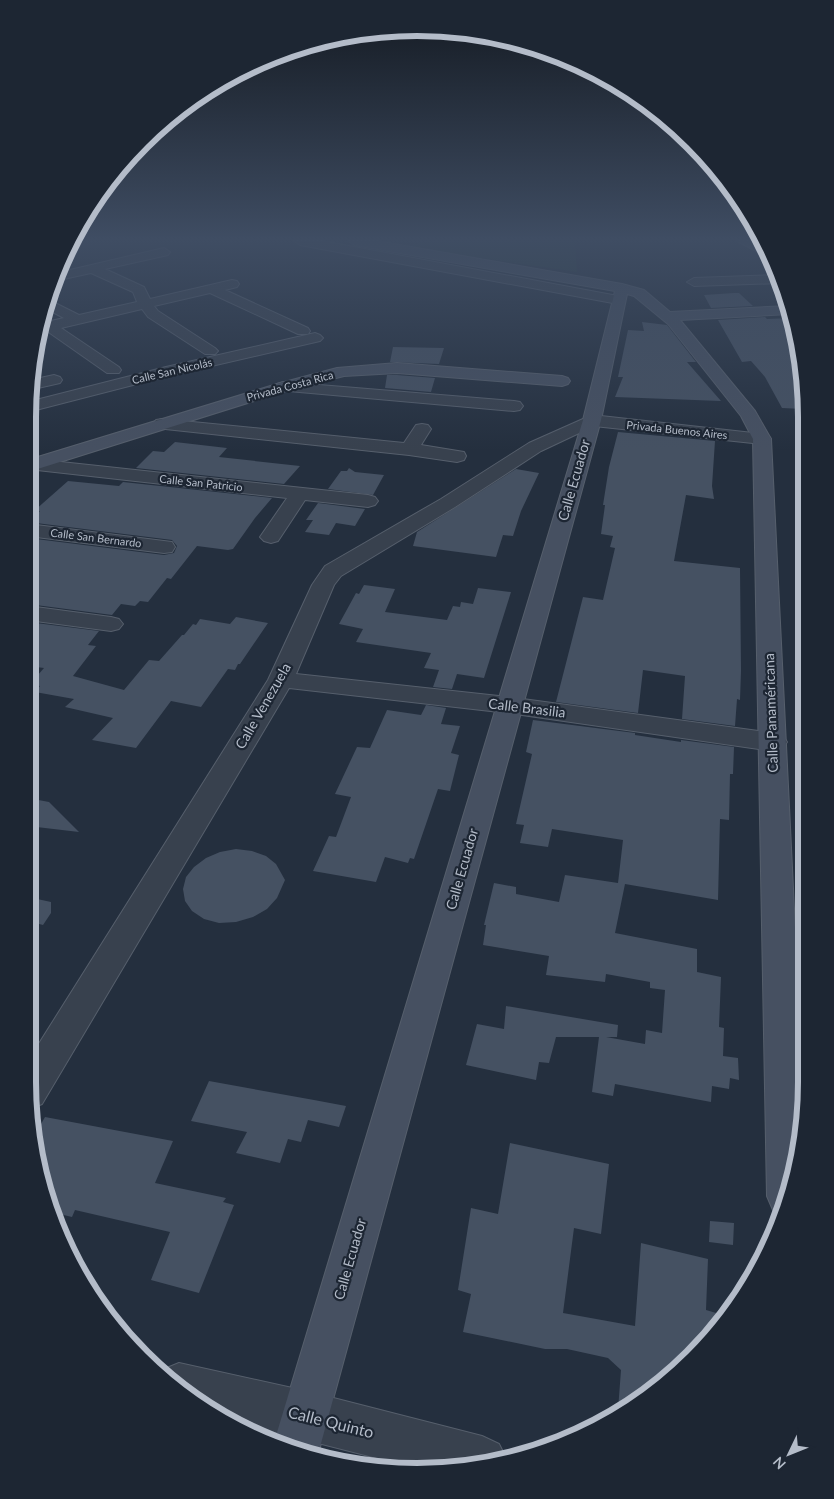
<svg xmlns="http://www.w3.org/2000/svg" width="834" height="1499" font-family="Lato,sans-serif">
<style>
.green{fill:#263c3f}
.building{fill:#455162}
.lines{fill:none;stroke-linecap:round;stroke-linejoin:round}
.street-casing{stroke:#565f6c;stroke-width:2}
.secondary-casing{stroke:#565f6c;stroke-width:2}
.street{fill:#38414e;fill-rule:evenodd}
.secondary{fill:#465061;fill-rule:evenodd}
.labels{text-anchor:middle;stroke-width:4.5;stroke-linejoin:round;paint-order:stroke}
.far-street-label{font-size:11px;fill:#b4bcc9;stroke:#1d2633}
.street-label{font-size:14px;fill:#b4bcc9;stroke:#1d2633}
.near-street-label{font-size:16px;fill:#b4bcc9;stroke:#1d2633}
.rim{fill:none;stroke:#b4bcc9;stroke-width:6}
</style>
<rect width="100%" height="100%" fill="#242f3e"/>
<path class="green" d="M427 241H575L577 272 405 247Z"/>
<path class="building" d="M734 293H739L753 306 711 308 704 295Z
M765 317 767 319 792 318 803 366V409L782 408 765 377 751 361 742 362 718 320Z
M642 322 667 325 696 362H687L721 401 615 397 623 377H618L628 330 644 331Z
M393 347 444 348 439 364 390 362Z
M387 375H397L435 378 431 392 385 388Z
M618 432 715 441 712 486 714 499 686 495 674 561 740 568 741 671 740 700 737 699 735 726 682 719 685 676 643 670 638 713 556 702 583 597 603 600 615 548 610 547 613 536 601 534 605 505H603L609 467Z
M175 442 227 448 219 457 300 466 284 484 136 468 153 451 164 452Z
M349 468 355 472 384 475 373 495 328 489 341 471H347Z
M516 469 539 473 521 511 513 536 503 535 496 557 413 546 417 532Z
M68 481 119 486 123 482 272 498 255 518 233 549 228 550 197 546 171 579 167 578 148 602 140 601 135 606 121 604 112 615 28 604V538L164 555 174 553 177 546 172 540 28 522 40 511H34Z
M318 503 365 509 355 526 336 523 329 535 305 532 313 520H306Z
M364 585 395 589 385 612 447 620 453 606 460 607 461 602 473 604 478 588 511 592 484 678 457 674 452 689 433 687 439 670 424 668 431 653 356 642 363 629 339 624 356 593 359 594Z
M236 617 268 623 240 664H238L235 670 228 669 201 707 171 701 136 748 92 740 113 718 65 707 74 699 35 692 40 686 30 684 44 668 28 666V622L99 631 88 645 96 646 73 676 124 690 149 660 159 661 182 635H184L193 624 196 625 200 619 230 624Z
M426 705 446 708 441 724 460 726 451 753 459 755 450 791 438 789 414 859 410 858 408 863 385 857 376 882 313 871 329 836 336 837 351 797 335 794 357 747 370 748 387 710 421 715Z
M533 720 635 733V735L681 742V740L734 747 733 774H730L729 820 720 819 718 900 625 884 615 933 697 949V972L721 977 719 1027 724 1028 723 1056 738 1058 739 1080 730 1078 729 1089 712 1086 711 1102 615 1084 613 1096 592 1092 599 1037H556L549 1063 539 1062 536 1080 466 1065 477 1024 504 1029 506 1006 618 1025 617 1037H606L645 1044 646 1030 662 1033 665 990 650 988V982L606 974 605 982 546 975 549 956 483 945 486 925H484L494 883 516 887V894L559 902 565 875 618 883 623 840 552 829 548 847 520 843 524 825 516 824 532 754 526 752Z
M28 798 49 802 79 832 28 826Z
M236 849 252 851 266 856 276 864 285 880 277 898 267 909 253 917 236 922 219 923 204 919 192 911 185 901 183 889 186 877 194 867 206 858 220 852Z
M28 897 51 902V913L43 925 28 921Z
M209 1081 314 1100 346 1106 339 1127 308 1120 301 1142 288 1139 280 1163 236 1153 247 1132 191 1121Z
M45 1117 173 1141 155 1183 226 1198 223 1202 234 1205 199 1293 151 1280 170 1232 75 1210 72 1217 51 1212 48 1207 36 1133Z
M510 1143 609 1164 601 1234 574 1228 563 1313 635 1326 641 1243 708 1259 706 1310 723 1315 673 1375 618 1410 621 1370 608 1358 567 1349H545L463 1332 471 1294 458 1290 471 1208 498 1214Z
M710 1221 734 1223 733 1245 709 1242Z"/>
<g class="lines">
<g class="street-casing">
<path id="street" d="M294 241H322L618 296 625 300 618 304 300 245Z
M164 248 170 252 168 255 105 269 144 287 150 299 232 280 237 281 239 284 237 287 225 290 308 328 310 331 308 334H298L210 293 154 306 158 311 215 348 218 351 215 354H205L148 317 142 309 61 328 119 367 121 370 119 373H107L47 331 40 332 42 323 64 318 45 308 47 299 79 315 137 302 133 292 91 273 59 280 54 279 57 273Z
M778 275 781 283 694 286 687 282 694 278Z
M315 333 320 335 323 338 320 341 168 376 28 412V402L166 367Z
M54 375 60 377 62 380 60 383 29 390 31 380Z
M283 382 514 401 520 402 523 406 520 410 514 411 277 390 275 387 277 384Z
M592 415 762 434 768 435 771 439 768 443 762 444 594 426 541 451 455 507 341 576 334 585 296 674 508 697 773 733 783 736 787 742 783 748 773 751 508 713 289 688 42 1104 32 1108 28 1082V1061L268 680 312 585 325 566 441 499 529 443Z
M162 419 404 443 416 425 422 424 428 425 431 429 421 445 464 452 466 456 464 460 457 462 409 455 156 428 153 424 156 420Z
M33 459 368 495 375 497 378 501 375 505 368 507 305 500 278 541 271 543 264 541 260 537 287 498 28 469V461Z
M28 524 172 542 175 547 172 552 164 553 28 536Z
M28 606 111 617 119 619 123 624 119 629 111 631 28 620Z
M179 1363 306 1391 482 1436 499 1444 505 1456 442 1471 416 1468 239 1423 200 1406 162 1370Z"/>
</g>
<g class="secondary-casing">
<path id="secondary" d="M348 241H377L622 284 644 290 670 312 789 306 790 314 680 320 755 411 771 439 804 1113 786 1207 783 1214 773 1210 767 1196 753 439 741 416 668 324 634 296 627 294 601 420 317 1458 275 1439 583 420 615 291 354 245Z
M737 241C754 241 759 238 767 254H762Z
M397 363 562 376 568 378 570 381 568 384 562 386 397 373 344 376 289 390 28 472V460L277 384 337 368Z"/>
</g>
<use href="#street" class="street"/>
<use href="#secondary" class="secondary"/>
</g>
<linearGradient id="sky" x2="0" y2="1"><stop stop-color="#141a22"/><stop offset="0.53" stop-color="#3f4d63"/><stop offset="1" stop-color="#3f4d63" stop-opacity="0"/></linearGradient>
<rect width="834" height="451" fill="url(#sky)"/>
<g class="labels">
<g class="far-street-label">
<text transform="translate(172 371) rotate(-13)" y="4">Calle San Nicolás</text>
<text transform="translate(290 386) rotate(-15)" y="4">Privada Costa Rica</text>
<text transform="translate(677 430) rotate(6)" y="4">Privada Buenos Aires</text>
<text transform="translate(201 483) rotate(6)" y="4">Calle San Patricio</text>
<text transform="translate(96 538) rotate(7)" y="4">Calle San Bernardo</text>
</g>
<g class="street-label">
<text transform="translate(574 480) rotate(-74)" y="5">Calle Ecuador</text>
<text transform="translate(263 706) rotate(-60)" y="5">Calle Venezuela</text>
<text transform="translate(527 708) rotate(7)" y="5">Calle Brasilia</text>
<text transform="translate(771 713) rotate(-92)" y="5">Calle Panaméricana</text>
<text transform="translate(462 869) rotate(-74)" y="5">Calle Ecuador</text>
<text transform="translate(350 1259) rotate(-74)" y="5">Calle Ecuador</text>
</g>
<g class="near-street-label">
<text transform="translate(331 1422) rotate(14)" y="6">Calle Quinto</text>
</g>
</g>
<path d="M0 0H834V1499H0ZM417 36H417A381 381 0 0 1 798 417V1082A381 381 0 0 1 417 1463H417A381 381 0 0 1 36 1082V417A381 381 0 0 1 417 36Z" fill="#1d2633" fill-rule="evenodd"/>
<path class="rim" d="M417 36H417A381 381 0 0 1 798 417V1082A381 381 0 0 1 417 1463H417A381 381 0 0 1 36 1082V417A381 381 0 0 1 417 36Z"/>
<g transform="translate(789 1454) rotate(227)" stroke="#1d2633" stroke-width="4" paint-order="stroke">
<path d="M0-4L9 19L0 12L-9 19Z" fill="#b4bcc9"/>
<text y="-8" font-size="14" font-weight="bold" text-anchor="middle" fill="#b4bcc9">N</text>
</g>
</svg>
